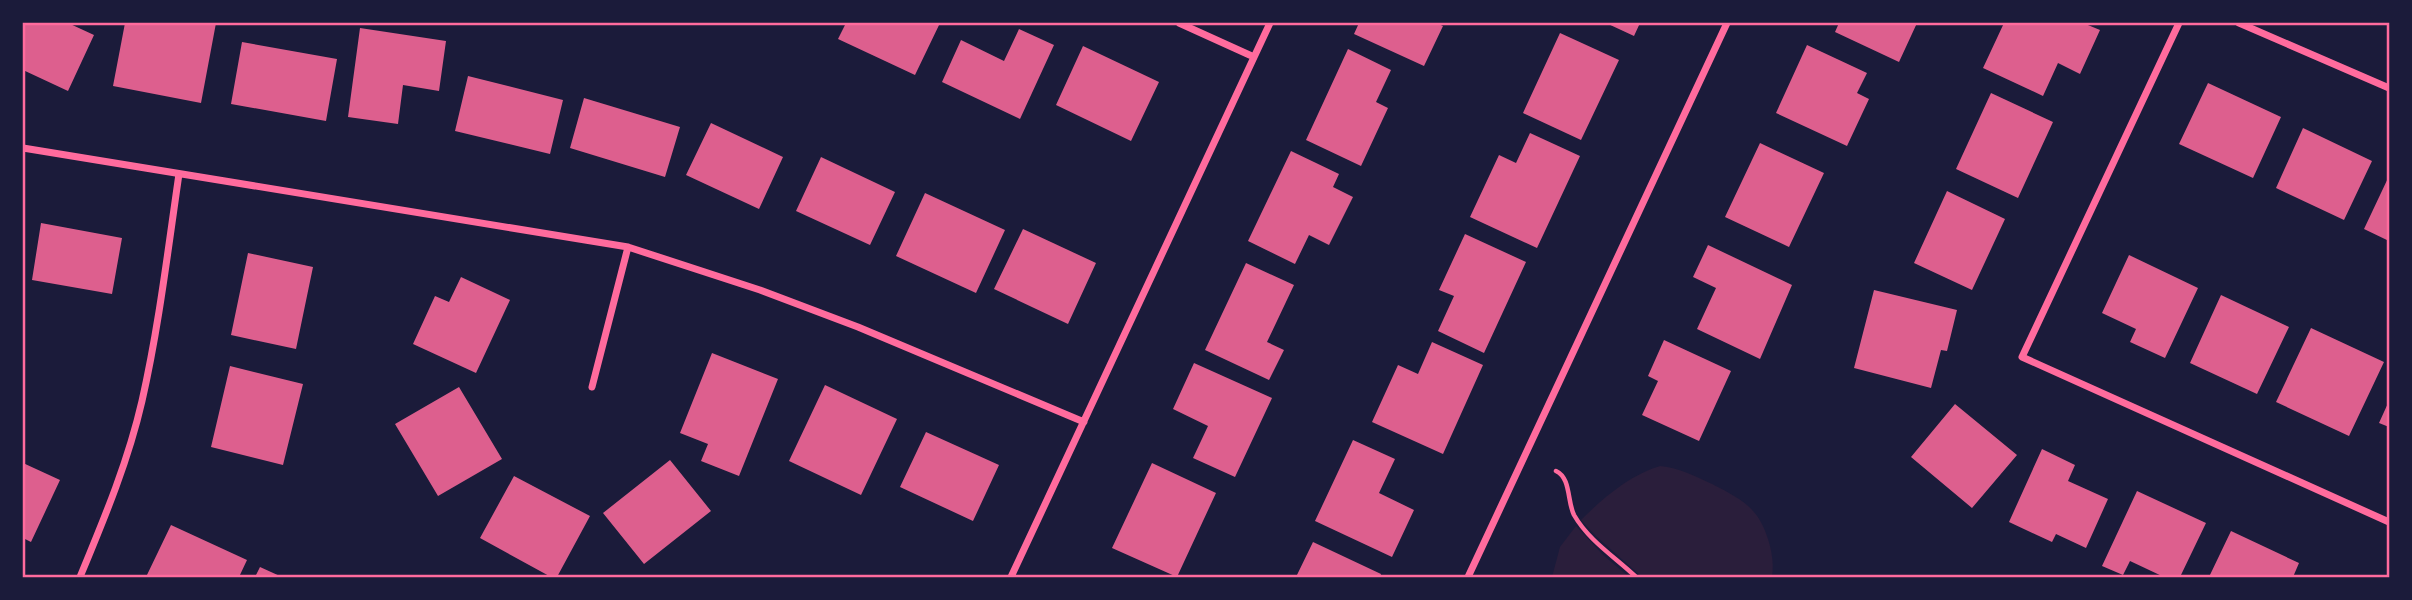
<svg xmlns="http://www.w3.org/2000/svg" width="2412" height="600" font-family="'Golos Text',sans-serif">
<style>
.green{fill:#2a1e3b}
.building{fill:#dd5f8e}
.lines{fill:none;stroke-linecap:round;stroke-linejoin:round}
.path{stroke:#ff6b9d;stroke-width:4.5}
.minor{stroke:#ff6b9d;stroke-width:7}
.neatline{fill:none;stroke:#ff6b9d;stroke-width:2.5}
</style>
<rect width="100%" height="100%" fill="#1b1b3a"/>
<path class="green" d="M1660 466C1680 468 1694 476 1712 484 1741 499 1758 507 1768 539 1772 552 1774 564 1772 577H1642L1596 536 1581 520C1603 498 1630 475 1660 466Z
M1576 526 1603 555 1629 577H1552L1560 547Z"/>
<path class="building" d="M23 23H68L94 35 68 91 23 70Z
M125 23H216L201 103 113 86Z
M846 23H940L915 75 838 39Z
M1359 23H1436L1443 26 1424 66 1354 34Z
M1606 23H1640L1634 36Z
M1839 23H1917L1899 62 1835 32Z
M2004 23H2083L2100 30 2080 74 2058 63 2043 96 1983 68Z
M360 28 446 41 439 91 403 85 398 124 348 117Z
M1019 29 1054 45 1020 119 942 82 961 40 1004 61Z
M1560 33 1619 60 1581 140 1523 113Z
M242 42 337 59 326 121 231 104Z
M1807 45 1867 73 1857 93 1869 99 1847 146 1776 113Z
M1083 46 1159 82 1131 141 1056 105Z
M1348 49 1391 70 1376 102 1388 108 1361 166 1306 140Z
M468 76 563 100 550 154 455 131Z
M2208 83 2281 117 2253 178 2179 144Z
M1991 93 2053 122 2018 198 1956 169Z
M584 98 680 127 665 177 570 148Z
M711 123 783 157 759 209 686 175Z
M2303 128 2372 161 2344 220 2276 188Z
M1530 133 1580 156 1537 248 1470 217 1499 155 1516 163Z
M1760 143 1824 173 1789 247 1725 217Z
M1291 151 1339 174 1333 187 1353 197 1329 245 1309 235 1295 264 1248 241Z
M821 157 895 192 870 245 796 211Z
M2389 176V241L2364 229Z
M1947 191 2005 219 1972 290 1914 263Z
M925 193 1005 230 976 293 896 256Z
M41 223 122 238 112 294 32 280Z
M1023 229 1096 263 1068 324 994 289Z
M1465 234 1526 262 1484 353 1438 331 1454 296 1439 290Z
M1708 245 1792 285 1760 359 1697 329 1716 288 1693 277Z
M248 253 313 267 296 349 231 335Z
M2129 255 2198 288 2165 358 2130 342 2136 329 2102 313Z
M1246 263 1294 285 1267 342 1284 350 1269 380 1205 350Z
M461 277 510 300 476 373 413 344 435 296 449 302Z
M1874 290 1957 310 1947 351 1941 350 1931 388 1854 368Z
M2221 295 2289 327 2257 394 2190 363Z
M2311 328 2384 362 2349 436 2276 402Z
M1664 340 1731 371 1699 441 1642 415 1658 381 1648 376Z
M1432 342 1483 365 1443 454 1372 422 1398 365 1418 374Z
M712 353 778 379 739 476 701 461 708 444 680 433Z
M1194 363 1272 398 1235 477 1193 458 1208 426 1173 409Z
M230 366 303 384 283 465 211 447Z
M825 385 897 419 861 495 789 461Z
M459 387 502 459 438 496 395 424Z
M2389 401V427L2379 423Z
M1955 404 2017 455 1972 508 1911 457Z
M926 432 999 465 973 521 900 487Z
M1353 440 1395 459 1379 493 1414 510 1392 557 1315 521Z
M2042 449 2075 465 2068 481 2108 499 2086 548 2056 534 2052 542 2009 522Z
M670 460 711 511 644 564 603 513Z
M23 463 60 480 31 542 23 538Z
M1152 463 1216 493 1177 577 1112 548Z
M514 476 590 516 557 577H551L480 538Z
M2137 491 2206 523 2180 577H2164L2130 561 2123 575 2102 566Z
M171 525 247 560 239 577H146Z
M2231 531 2299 563 2293 577H2209Z
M1313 542 1381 574 1380 577H1296Z
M260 567 282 577H255Z"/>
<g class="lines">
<path class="path" d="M1556 471C1571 478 1567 501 1574 515 1589 541 1615 557 1636 577"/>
<path class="minor" d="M1179 23 1254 57
M2179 23 2022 357 2389 522
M2239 23 2389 88
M23 148 628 247 760 290 858 327 1084 422
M592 387 628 247
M80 577C104 519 128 462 142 401 159 326 168 249 179 174
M1011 577 1270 23
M1468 577 1727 23"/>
</g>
<rect width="2412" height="600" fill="none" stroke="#1b1b3a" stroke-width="49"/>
<rect x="24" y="24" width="2364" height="552" class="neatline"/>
</svg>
